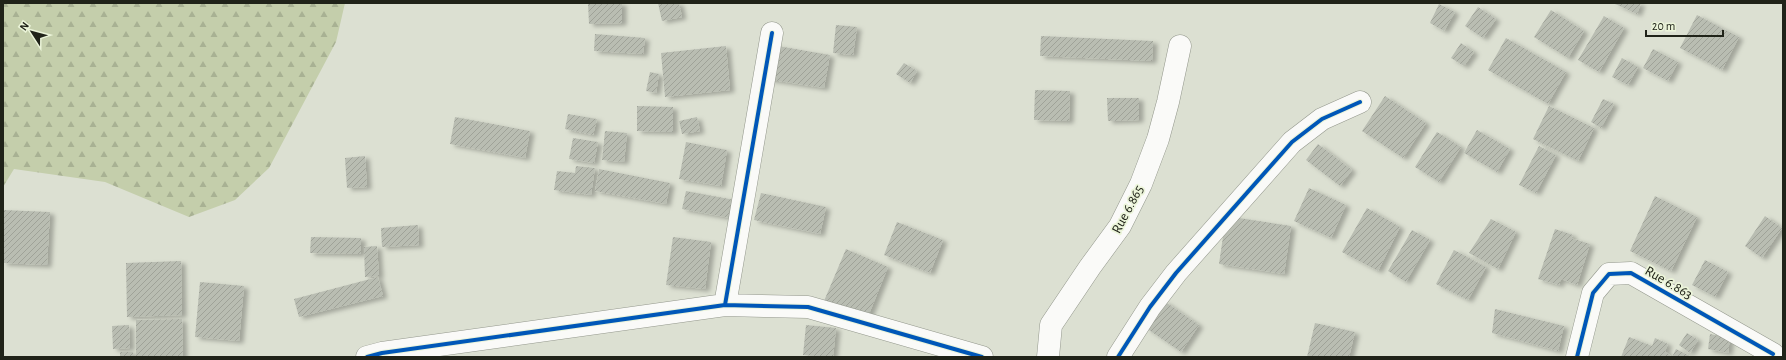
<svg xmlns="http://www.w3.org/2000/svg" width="1786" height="360" font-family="'Alegreya Sans',sans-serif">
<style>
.forest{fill:url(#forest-firs)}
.building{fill:url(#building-hatch);filter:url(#shadow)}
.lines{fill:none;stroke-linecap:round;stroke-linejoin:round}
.street-casing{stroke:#93978c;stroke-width:23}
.street{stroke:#fafaf8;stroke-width:22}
.cycleway-casing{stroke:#ebf4d9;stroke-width:6}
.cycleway{stroke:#0057b8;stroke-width:4}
.labels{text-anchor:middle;stroke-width:3.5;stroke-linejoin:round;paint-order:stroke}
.street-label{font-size:14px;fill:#202319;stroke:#ebf4d9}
</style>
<defs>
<pattern id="forest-firs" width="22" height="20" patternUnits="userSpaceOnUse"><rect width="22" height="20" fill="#c4ceab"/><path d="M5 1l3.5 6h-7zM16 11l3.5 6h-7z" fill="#a8b193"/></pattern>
<pattern id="building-hatch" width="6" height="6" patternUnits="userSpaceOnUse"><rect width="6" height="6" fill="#b9bdb2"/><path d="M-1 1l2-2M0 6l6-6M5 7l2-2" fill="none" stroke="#9fa298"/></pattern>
<filter id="shadow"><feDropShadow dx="4.5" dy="2.5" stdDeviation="2" flood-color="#0004"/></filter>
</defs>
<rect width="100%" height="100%" fill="#dce0d2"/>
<path class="forest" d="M3 3H345L336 42 269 168 235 200 189 217 105 182 14 169 3 187Z"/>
<path class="building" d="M588 3H622V23L589 24Z
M658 3H679L682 17 662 21Z
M1613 3H1641L1637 14Z
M1439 4 1455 12 1444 31 1430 23Z
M1478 7 1496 19 1483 38 1465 26Z
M1551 10 1584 31 1568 58 1534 37Z
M1697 15 1739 37 1722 70 1680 48Z
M1604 16 1624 28 1599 72 1578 60Z
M836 25 857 27 853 55 833 53Z
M595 34 645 38 643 54 594 51Z
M1041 36 1153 41 1152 61 1040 56Z
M1506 38 1566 72 1548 104 1488 70Z
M1461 43 1474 52 1464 66 1451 58Z
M772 45 830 55 824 88 766 79Z
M726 46 730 90 665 97 661 53Z
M1653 49 1678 62 1668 81 1643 68Z
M1622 58 1638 67 1628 85 1612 77Z
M904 63 917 71 910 83 896 74Z
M650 72 659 74 656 93 646 91Z
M1035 90 1070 91 1069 121 1034 120Z
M1385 96 1426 123 1403 158 1362 131Z
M1107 98H1139V120L1108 121Z
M1603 99 1614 104 1601 128 1591 122Z
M637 106 673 107V132L637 131Z
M1549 106 1594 128 1578 161 1533 139Z
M568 114 597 119 593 135 565 129Z
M455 117 530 131 525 158 450 144Z
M697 117 700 131 682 134 679 121Z
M1477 130 1510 149 1497 172 1464 153Z
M605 131 627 133 624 162 602 160Z
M1437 132 1461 147 1439 182 1415 167Z
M573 138 598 142 594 163 569 159Z
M686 142 727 150 721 186 679 179Z
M1318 144 1352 170 1340 186 1306 160Z
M1539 146 1556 155 1536 193 1519 185Z
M365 156 367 187 347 188 345 158Z
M576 166 595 168 591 195 554 190 557 171 575 173Z
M599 169 670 183 666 204 595 191Z
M1309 188 1346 205 1331 238 1294 221Z
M686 191 740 201 736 219 682 209Z
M761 193 826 207 820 234 754 220Z
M1655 196 1697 217 1671 271 1630 251Z
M1367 208 1400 227 1378 271 1342 252Z
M3 210 50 212 47 265 3 263Z
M1226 216 1291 226 1284 274 1219 264Z
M1765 216 1782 228 1762 258 1745 246Z
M1491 219 1516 232 1498 269 1469 253Z
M897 222 943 240 930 273 884 255Z
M418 225 419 245 382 247 381 228Z
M1555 229 1573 235 1571 238 1590 244 1577 285 1561 279 1559 285 1538 279Z
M1412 230 1430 240 1406 282 1388 271Z
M311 237 361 238V254L310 253Z
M673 237 711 242 705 289 666 285Z
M377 246 379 276 365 277 364 247Z
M846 249 888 267 867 319 824 301Z
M1454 250 1486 267 1468 300 1436 284Z
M1705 260 1728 272 1715 297 1692 285Z
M181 261 182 315 127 317 126 263Z
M378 277 383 296 299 317 294 299Z
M200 282 244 286 239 341 195 337Z
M1164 301 1199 325 1181 352 1146 328Z
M1495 309 1564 326 1558 351 1492 333Z
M182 319 183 357H136V320Z
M1315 323 1355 332 1349 357H1307Z
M129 325 130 348 113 349 112 326Z
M806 325 836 328 833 357 803 355Z
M1687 333 1698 340 1690 353 1679 345Z
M1710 334 1730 338 1728 353 1708 349Z
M1629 337 1652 346 1655 338 1668 344 1665 351 1672 357H1621Z
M1676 349 1690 356 1672 357Z
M120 352H133V357H120Z"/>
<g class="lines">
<g class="street-casing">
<path id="street" d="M725 305 772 33
M367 357 382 353 725 305 808 307 982 357
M1048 357 1051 325 1090 267 1120 226 1141 184 1158 139 1168 102 1180 46
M1118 357 1150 307 1176 273 1292 142 1322 119 1360 102
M1577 357 1593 293 1609 274 1631 273 1773 354"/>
</g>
<use href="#street" class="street"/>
<g class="cycleway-casing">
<path id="cycleway" d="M725 305 772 33
M367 357 382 353 725 305 808 307 982 357
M1118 357 1150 307 1176 273 1292 142 1322 119 1360 102
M1577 357 1593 293 1609 274 1631 273 1773 354"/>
</g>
<use href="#cycleway" class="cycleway"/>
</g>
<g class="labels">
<g class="street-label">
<text transform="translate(1127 209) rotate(-62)" y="5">Rue 6.865</text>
<text transform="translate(1669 282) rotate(30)" y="5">Rue 6.863</text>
</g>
</g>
<rect width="1786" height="360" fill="none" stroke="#202319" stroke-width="8"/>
<g transform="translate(32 32) rotate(306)" stroke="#ebf4d9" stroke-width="3" paint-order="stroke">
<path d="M0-3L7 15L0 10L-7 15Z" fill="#202319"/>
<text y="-6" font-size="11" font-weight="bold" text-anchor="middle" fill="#202319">N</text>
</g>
<path d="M1646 30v6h77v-6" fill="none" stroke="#202319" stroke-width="2"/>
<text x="1652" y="30" font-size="12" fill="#202319" stroke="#ebf4d9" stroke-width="3" paint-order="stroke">20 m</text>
</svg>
